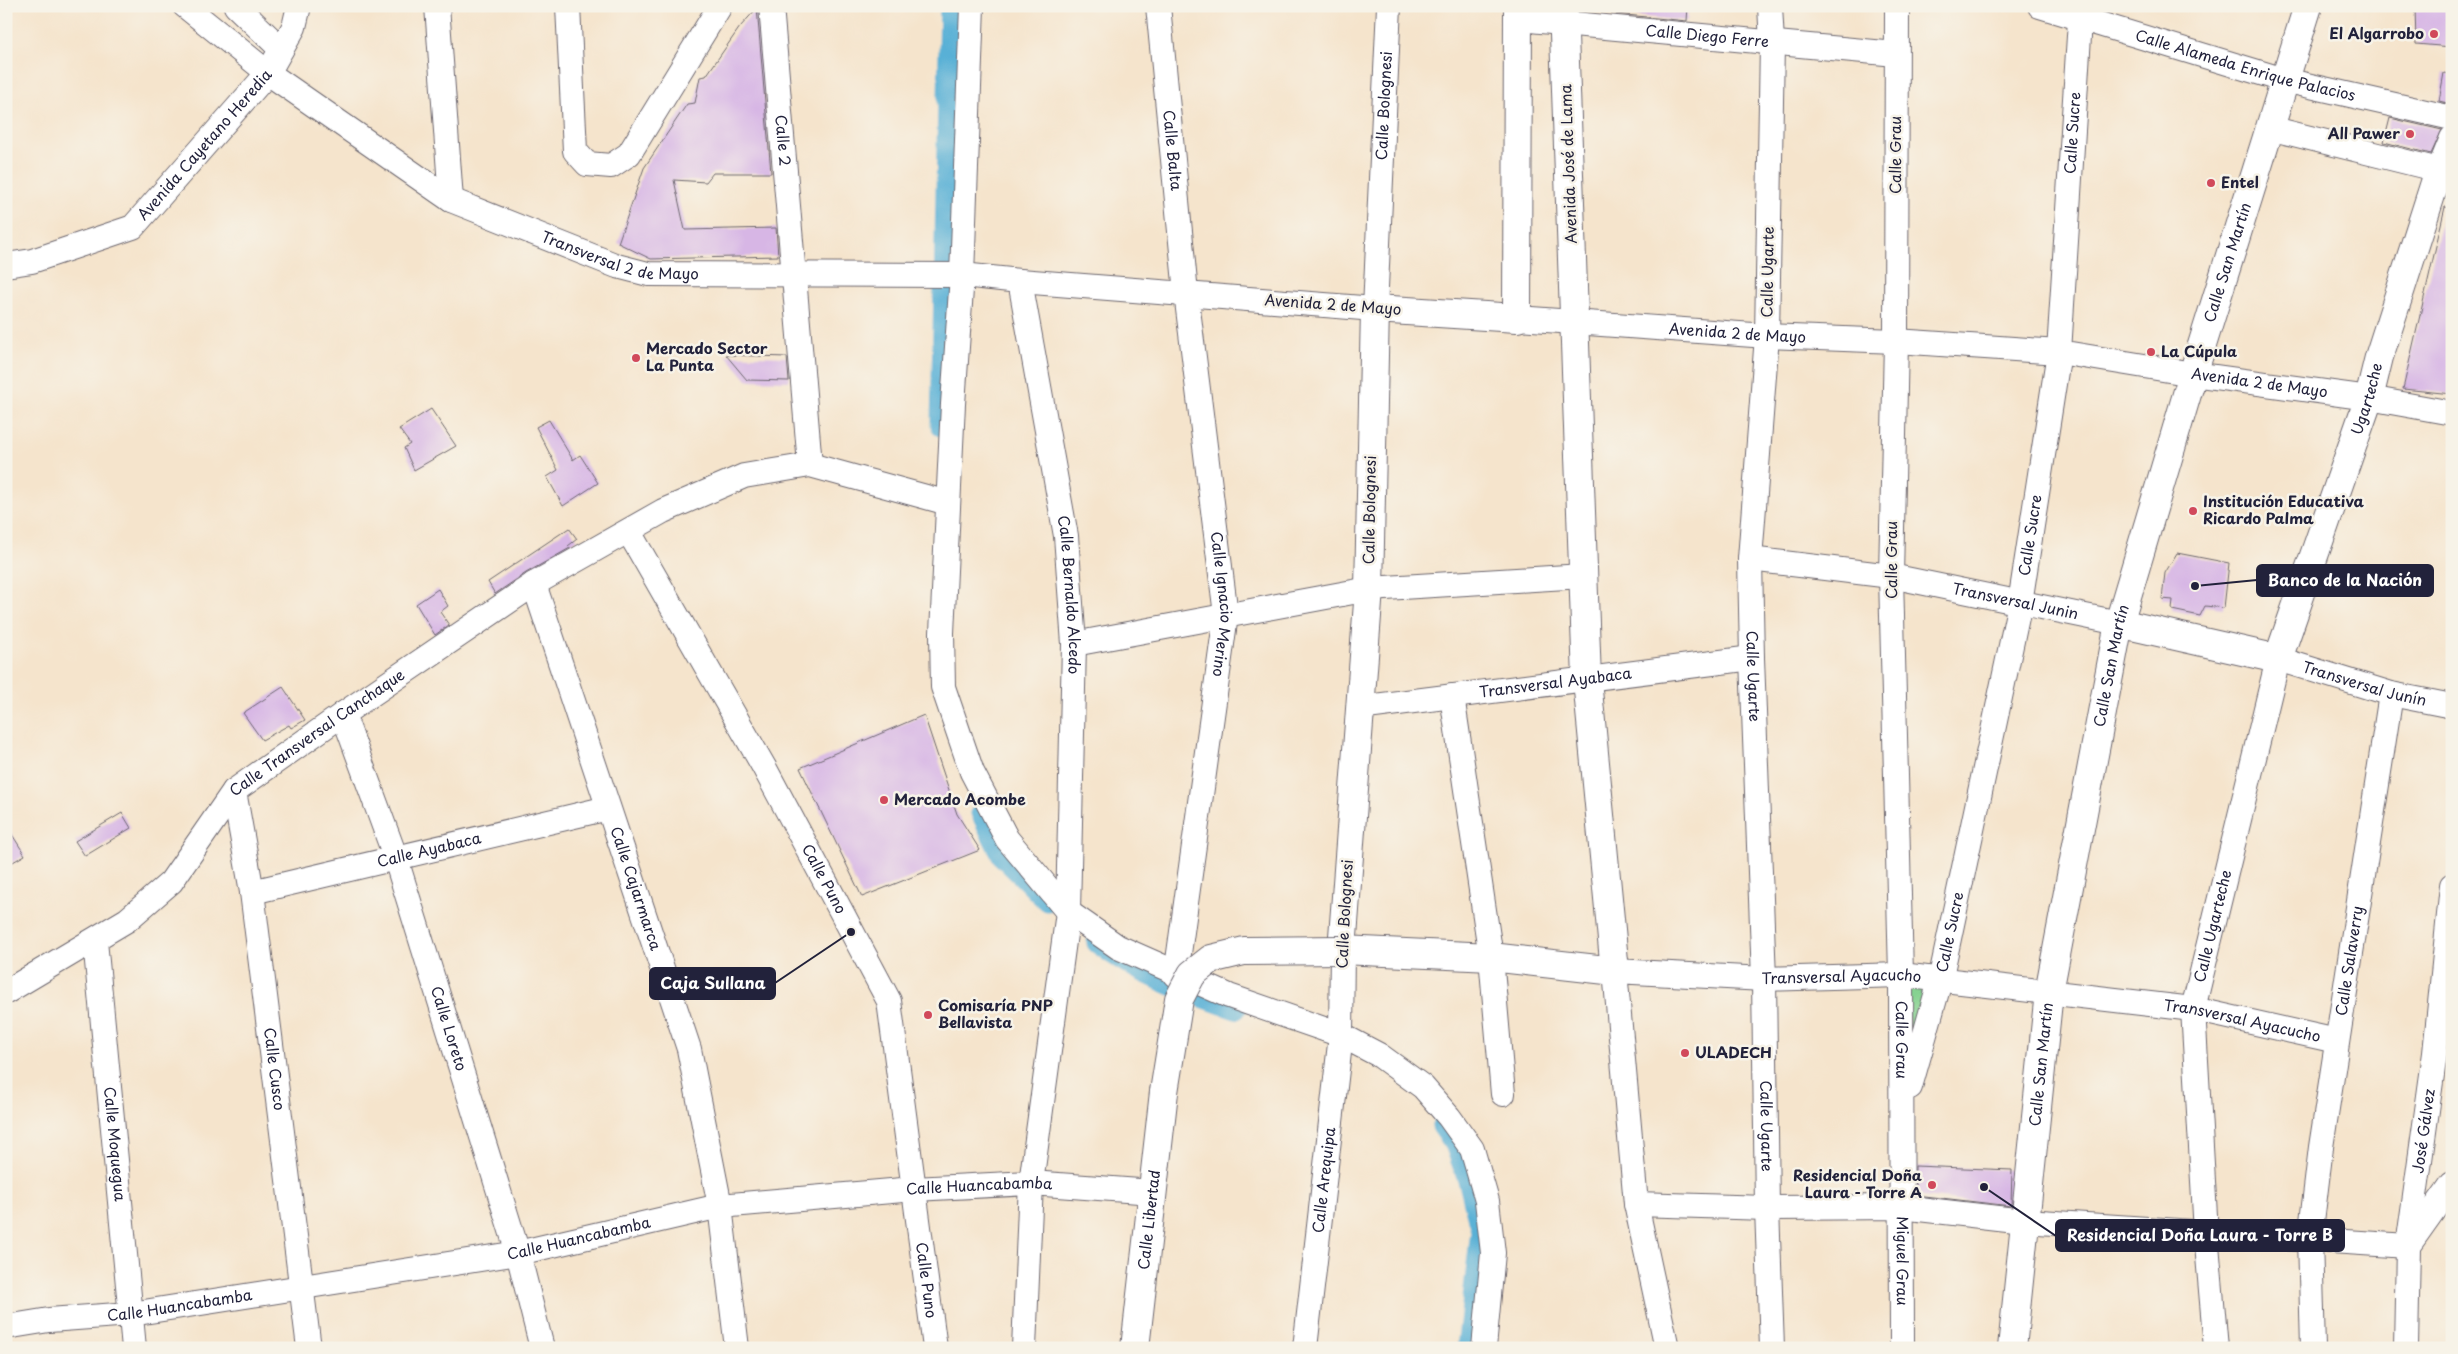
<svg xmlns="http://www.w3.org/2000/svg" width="2458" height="1354" font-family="'Playpen Sans',sans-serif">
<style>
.green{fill:#85d290;stroke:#547a66}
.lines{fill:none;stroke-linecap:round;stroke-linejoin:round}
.canal{stroke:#59b0d6;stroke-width:21}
.building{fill:#d7b6e5}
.street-casing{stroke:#6c666e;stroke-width:26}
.secondary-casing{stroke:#6c666e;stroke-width:30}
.street{stroke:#fff;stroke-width:24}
.secondary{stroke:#fff;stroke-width:28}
.secondary-bridge-casing{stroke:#6c666e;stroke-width:30;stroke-linecap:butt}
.secondary-bridge{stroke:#fff;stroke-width:28}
.poi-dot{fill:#d1495b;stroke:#f7f3e8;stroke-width:2}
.labels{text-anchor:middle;stroke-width:5;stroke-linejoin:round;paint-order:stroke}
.poi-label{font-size:15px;font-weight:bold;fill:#22223b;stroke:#f7f3e8;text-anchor:start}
.street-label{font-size:15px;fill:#22223b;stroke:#f7f3e8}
.leader{fill:none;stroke:#22223b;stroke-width:2}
.callout-dot{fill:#22223b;stroke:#f7f3e8;stroke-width:2}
.callout{fill:#22223b;stroke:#22223b;stroke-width:2}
.callout-label{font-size:16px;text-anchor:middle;font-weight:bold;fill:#fff}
</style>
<rect width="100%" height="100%" fill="#f7f3e8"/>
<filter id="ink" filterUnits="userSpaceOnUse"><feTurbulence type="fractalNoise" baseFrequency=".02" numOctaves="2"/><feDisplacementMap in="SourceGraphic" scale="10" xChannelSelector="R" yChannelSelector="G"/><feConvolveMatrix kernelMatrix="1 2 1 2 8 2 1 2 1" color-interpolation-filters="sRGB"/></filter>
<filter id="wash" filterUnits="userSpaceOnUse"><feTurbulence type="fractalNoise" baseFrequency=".0096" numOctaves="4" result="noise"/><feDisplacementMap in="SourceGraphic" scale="20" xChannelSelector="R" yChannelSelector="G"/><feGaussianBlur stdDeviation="1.12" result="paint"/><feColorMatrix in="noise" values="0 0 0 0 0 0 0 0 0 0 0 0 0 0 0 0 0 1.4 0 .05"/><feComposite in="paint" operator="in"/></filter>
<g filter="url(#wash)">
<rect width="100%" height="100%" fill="#f5e4cc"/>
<path class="green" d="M1918 986 1928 990 1910 1067 1908 990Z"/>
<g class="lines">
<path class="canal" d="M941 426 950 6
M981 813 1002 856 1047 901
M1097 943C1138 975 1187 992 1236 1009
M1442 1126 1455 1144 1469 1183 1481 1231 1467 1348"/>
</g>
<g id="blocks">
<path class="building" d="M1615 6H1688L1687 21 1616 14Z
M2415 6H2452V47L2416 44Z
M757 8 771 173H713L706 182 674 180 685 230 776 228 778 256 651 259 618 243 644 168 687 104 695 103 700 77 706 76 740 27Z
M2444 73 2452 74V104L2439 101Z
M2390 118 2442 130 2431 154 2384 142Z
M2445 207 2452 208V394L2403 389Z
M726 355 787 357 789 381 747 380Z
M431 409 456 446 414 470 404 448 410 444 399 429Z
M549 420 573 460 580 455 598 483 563 506 547 477 558 470 536 427Z
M569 528 577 539 568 546 570 548 526 573 495 594 488 582Z
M2177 553 2229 563 2224 608 2205 606 2200 616 2172 610 2173 600 2162 599 2165 573Z
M438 589 448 606 440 612 449 625 435 635 416 604Z
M283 687 305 720 291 728 289 725 262 740 243 713Z
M924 715 957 814 980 850 862 897 800 768Z
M122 813 131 828 85 856 75 841Z
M6 825 25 855 6 866Z
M1915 1166 2012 1170 2011 1206 1915 1195Z"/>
</g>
</g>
<g filter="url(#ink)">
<use href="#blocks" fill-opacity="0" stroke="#6c666e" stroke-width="1"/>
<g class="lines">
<g class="street-casing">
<g id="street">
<path id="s1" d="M185 6 268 73 451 200 617 266 648 274 962 275 1020 281 1375 309 1389 6"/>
<path d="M236 6 281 49"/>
<path d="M437 6 451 200"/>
<path d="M568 6 575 151 587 164 611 166 629 154 720 6"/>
<path id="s2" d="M771 6 810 465"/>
<path d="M972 6 962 275 953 404 942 633 943 687 972 772 1007 839 1068 912 1118 947 1229 996 1341 1035 1379 1055 1423 1087 1449 1117 1472 1149 1487 1201 1493 1253 1484 1348"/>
<path id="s3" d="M1158 6 1186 293 1226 615 1176 975"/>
<path id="s4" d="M1770 6 1772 43 1767 336 1750 559 1752 658 1764 979 1767 1208 1772 1348"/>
<path id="s5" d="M1897 6 1896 341 1891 576 1901 975 1902 1348"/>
<path id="s6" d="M2040 6 2284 80 2452 118"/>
<path id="s7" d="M1519 19 1896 54"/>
<path d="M2269 128 2439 170 2452 138"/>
<path id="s8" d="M6 265 32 261 133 227 268 73 294 27 299 6"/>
<path id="s9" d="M1020 281 1066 536 1074 644 1068 912 1031 1183 1024 1348"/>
<path id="s10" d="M1517 318 1767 336 1896 341 2059 352 2193 374 2369 398 2452 413"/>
<path id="s11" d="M629 532 764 767 889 1001 935 1348"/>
<path id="s12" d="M1750 559 1891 576 2119 623"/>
<path id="s13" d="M534 584 689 1049 720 1206 737 1348"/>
<path d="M1074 644 1369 589 1583 576"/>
<path d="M1452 696 1491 957 1503 1094"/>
<path id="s14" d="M1359 708 1752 658"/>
<path id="s15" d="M343 714 395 856 518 1253 542 1348"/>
<path id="s16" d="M234 791 252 892 309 1348"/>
<path id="s17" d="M252 892 608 808"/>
<path id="s18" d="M95 941 134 1348"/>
<path id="s19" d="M6 992 127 920 171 882 234 791 343 714 534 584 663 511 744 476 810 465 948 503"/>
<path id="s20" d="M1910 1087 1940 981 2020 603 2059 352 2080 20 2083 6"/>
<path d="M1636 1204 1767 1208 1901 1207 2024 1221 2408 1246 2452 1184"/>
<path id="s21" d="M6 1327 49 1320 131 1314 518 1253 720 1206 914 1189 1031 1183 1153 1192"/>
<path id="s22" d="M1305 1348 1341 1035 1342 950"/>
<path id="s23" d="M1667 1348 1636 1204 1615 971 1764 979 1901 975 2193 1009 2337 1041"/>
<path id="s24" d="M2216 1348 2206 1233 2193 1009 2278 659 2391 694 2452 706"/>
<path id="s25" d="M2313 1348 2310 1238 2321 1147 2391 694"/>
<path id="s26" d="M2406 1348 2408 1246 2435 1053 2452 885"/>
</g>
</g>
<g class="secondary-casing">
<g id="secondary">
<path d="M1518 6 1517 318 1375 309 1369 589 1342 950 1491 957 1615 971 1587 680 1563 6"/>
<path id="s27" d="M2119 623 2278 659 2369 398 2379 357 2439 170 2452 171"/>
<path id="s28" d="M1135 1348 1164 1092"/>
<path id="s29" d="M2012 1348 2049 992 2119 623 2193 374 2308 6"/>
</g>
</g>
<use href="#street" class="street"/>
<use href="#secondary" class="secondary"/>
<g class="secondary-bridge-casing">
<path id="secondary-bridge" d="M1164 1092 1179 999 1192 974 1211 959 1244 951 1342 950"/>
</g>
<use href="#secondary-bridge" class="secondary-bridge"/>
</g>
</g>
<g class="poi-dot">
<circle cx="2434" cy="34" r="5"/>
<circle cx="2410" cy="134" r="5"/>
<circle cx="2211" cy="183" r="5"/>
<circle cx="2151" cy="352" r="5"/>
<circle cx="636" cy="358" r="5"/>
<circle cx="2193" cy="511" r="5"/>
<circle cx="884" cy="800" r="5"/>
<circle cx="928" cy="1015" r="5"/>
<circle cx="1685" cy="1053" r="5"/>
<circle cx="1932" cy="1185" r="5"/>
</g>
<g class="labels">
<g class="poi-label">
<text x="2424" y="39" text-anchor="end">El Algarrobo</text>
<text x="2400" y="139" text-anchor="end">All Pawer</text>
<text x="2221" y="188">Entel</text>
<text x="646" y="354">Mercado Sector<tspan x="646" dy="17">La Punta</tspan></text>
<text x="2161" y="357">La Cúpula</text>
<text x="2203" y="507">Institución Educativa<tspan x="2203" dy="17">Ricardo Palma</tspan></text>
<text x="894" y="805">Mercado Acombe</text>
<text x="938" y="1011">Comisaría PNP<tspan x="938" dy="17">Bellavista</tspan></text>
<text x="1695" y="1058">ULADECH</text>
<text x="1922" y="1181" text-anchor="end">Residencial Doña<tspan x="1922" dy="17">Laura - Torre A</tspan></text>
</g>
<g class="street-label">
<text dy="5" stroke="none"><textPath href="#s7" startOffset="189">Calle Diego Ferre</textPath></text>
<text dy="5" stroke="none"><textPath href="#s6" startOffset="214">Calle Alameda Enrique Palacios</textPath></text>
<text dy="5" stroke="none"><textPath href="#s1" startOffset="1472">Calle Bolognesi</textPath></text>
<text dy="5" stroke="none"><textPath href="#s20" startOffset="970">Calle Sucre</textPath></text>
<text dy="5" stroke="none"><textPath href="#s2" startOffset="135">Calle 2</textPath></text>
<text dy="5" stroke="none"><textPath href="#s8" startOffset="242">Avenida Cayetano Heredia</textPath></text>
<text dy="5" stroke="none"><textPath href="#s3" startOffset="145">Calle Balta</textPath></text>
<text transform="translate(1896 155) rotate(-90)" y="5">Calle Grau</text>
<text transform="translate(1569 164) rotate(-92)" y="5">Avenida José de Lama</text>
<text dy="5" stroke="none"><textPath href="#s1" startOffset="509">Transversal 2 de Mayo</textPath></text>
<text dy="5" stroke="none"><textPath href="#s29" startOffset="1110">Calle San Martín</textPath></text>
<text transform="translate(1768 272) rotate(-89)" y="5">Calle Ugarte</text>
<text transform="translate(1333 305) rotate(4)" y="5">Avenida 2 de Mayo</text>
<text dy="5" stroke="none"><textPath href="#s10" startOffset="221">Avenida 2 de Mayo</textPath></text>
<text dy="5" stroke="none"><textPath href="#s10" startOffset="746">Avenida 2 de Mayo</textPath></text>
<text dy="5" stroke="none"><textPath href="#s27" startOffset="438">Ugarteche</textPath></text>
<text transform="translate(1370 510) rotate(-89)" y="5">Calle Bolognesi</text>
<text dy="5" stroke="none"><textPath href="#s20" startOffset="565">Calle Sucre</textPath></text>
<text transform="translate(1892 560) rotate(-90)" y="5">Calle Grau</text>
<text dy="5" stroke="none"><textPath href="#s9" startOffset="318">Calle Bernaldo Alcedo</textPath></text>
<text dy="5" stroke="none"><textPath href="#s12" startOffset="269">Transversal Junin</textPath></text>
<text dy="5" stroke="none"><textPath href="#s3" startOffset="602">Calle Ignacio Merino</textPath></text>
<text dy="5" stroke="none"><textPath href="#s29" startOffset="690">Calle San Martín</textPath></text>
<text dy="5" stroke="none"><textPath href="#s4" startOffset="671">Calle Ugarte</textPath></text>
<text dy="5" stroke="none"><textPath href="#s14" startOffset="198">Transversal Ayabaca</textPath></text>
<text dy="5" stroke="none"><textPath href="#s24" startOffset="790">Transversal Junín</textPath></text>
<text dy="5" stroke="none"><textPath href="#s19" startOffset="411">Calle Transversal Canchaque</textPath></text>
<text dy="5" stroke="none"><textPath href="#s17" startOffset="182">Calle Ayabaca</textPath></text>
<text dy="5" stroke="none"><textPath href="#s11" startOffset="398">Calle Puno</textPath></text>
<text dy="5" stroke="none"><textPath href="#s13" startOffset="321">Calle Cajarmarca</textPath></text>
<text transform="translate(1345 914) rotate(-87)" y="5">Calle Bolognesi</text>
<text dy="5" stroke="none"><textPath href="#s24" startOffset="425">Calle Ugarteche</textPath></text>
<text dy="5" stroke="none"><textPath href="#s20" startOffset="160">Calle Sucre</textPath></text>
<text dy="5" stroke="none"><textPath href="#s25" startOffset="390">Calle Salaverry</textPath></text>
<text dy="5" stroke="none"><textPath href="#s23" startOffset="608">Transversal Ayacucho</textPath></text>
<text dy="5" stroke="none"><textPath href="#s23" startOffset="1012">Transversal Ayacucho</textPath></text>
<text dy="5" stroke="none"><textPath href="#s15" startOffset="332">Calle Loreto</textPath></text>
<text dy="5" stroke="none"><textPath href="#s5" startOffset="1034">Calle Grau</textPath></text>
<text dy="5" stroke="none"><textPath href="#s29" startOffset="285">Calle San Martín</textPath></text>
<text dy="5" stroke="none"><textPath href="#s16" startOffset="281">Calle Cusco</textPath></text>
<text dy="5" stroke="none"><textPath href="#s4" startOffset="1121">Calle Ugarte</textPath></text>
<text dy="5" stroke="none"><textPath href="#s26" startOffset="218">José Gálvez</textPath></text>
<text dy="5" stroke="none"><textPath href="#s18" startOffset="204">Calle Moquegua</textPath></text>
<text dy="5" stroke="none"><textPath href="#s22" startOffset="169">Calle Arequipa</textPath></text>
<text dy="5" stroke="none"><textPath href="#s21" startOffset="985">Calle Huancabamba</textPath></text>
<text dy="5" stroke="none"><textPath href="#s28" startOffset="129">Calle Libertad</textPath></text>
<text dy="5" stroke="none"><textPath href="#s21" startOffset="580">Calle Huancabamba</textPath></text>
<text dy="5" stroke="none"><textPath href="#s5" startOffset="1255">Miguel Grau</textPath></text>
<text dy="5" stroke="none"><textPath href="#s11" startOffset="818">Calle Puno</textPath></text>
<text dy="5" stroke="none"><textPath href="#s21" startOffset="175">Calle Huancabamba</textPath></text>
</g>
</g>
<path class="leader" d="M2195 586L2257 580M851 932L775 983M1984 1187L2056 1236"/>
<g class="callout-dot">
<circle cx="2195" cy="586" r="5"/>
<circle cx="851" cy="932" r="5"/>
<circle cx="1984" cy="1187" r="5"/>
</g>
<g class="callout">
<rect x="2257" y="565" width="176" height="31" rx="5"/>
<rect x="650" y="968" width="125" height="31" rx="5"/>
<rect x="2056" y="1220" width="288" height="31" rx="5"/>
</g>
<g class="callout-label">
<text x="2345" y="586">Banco de la Nación</text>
<text x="713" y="989">Caja Sullana</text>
<text x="2200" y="1241">Residencial Doña Laura - Torre B</text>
</g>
<rect width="2458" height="1354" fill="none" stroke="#f7f3e8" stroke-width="25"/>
</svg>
